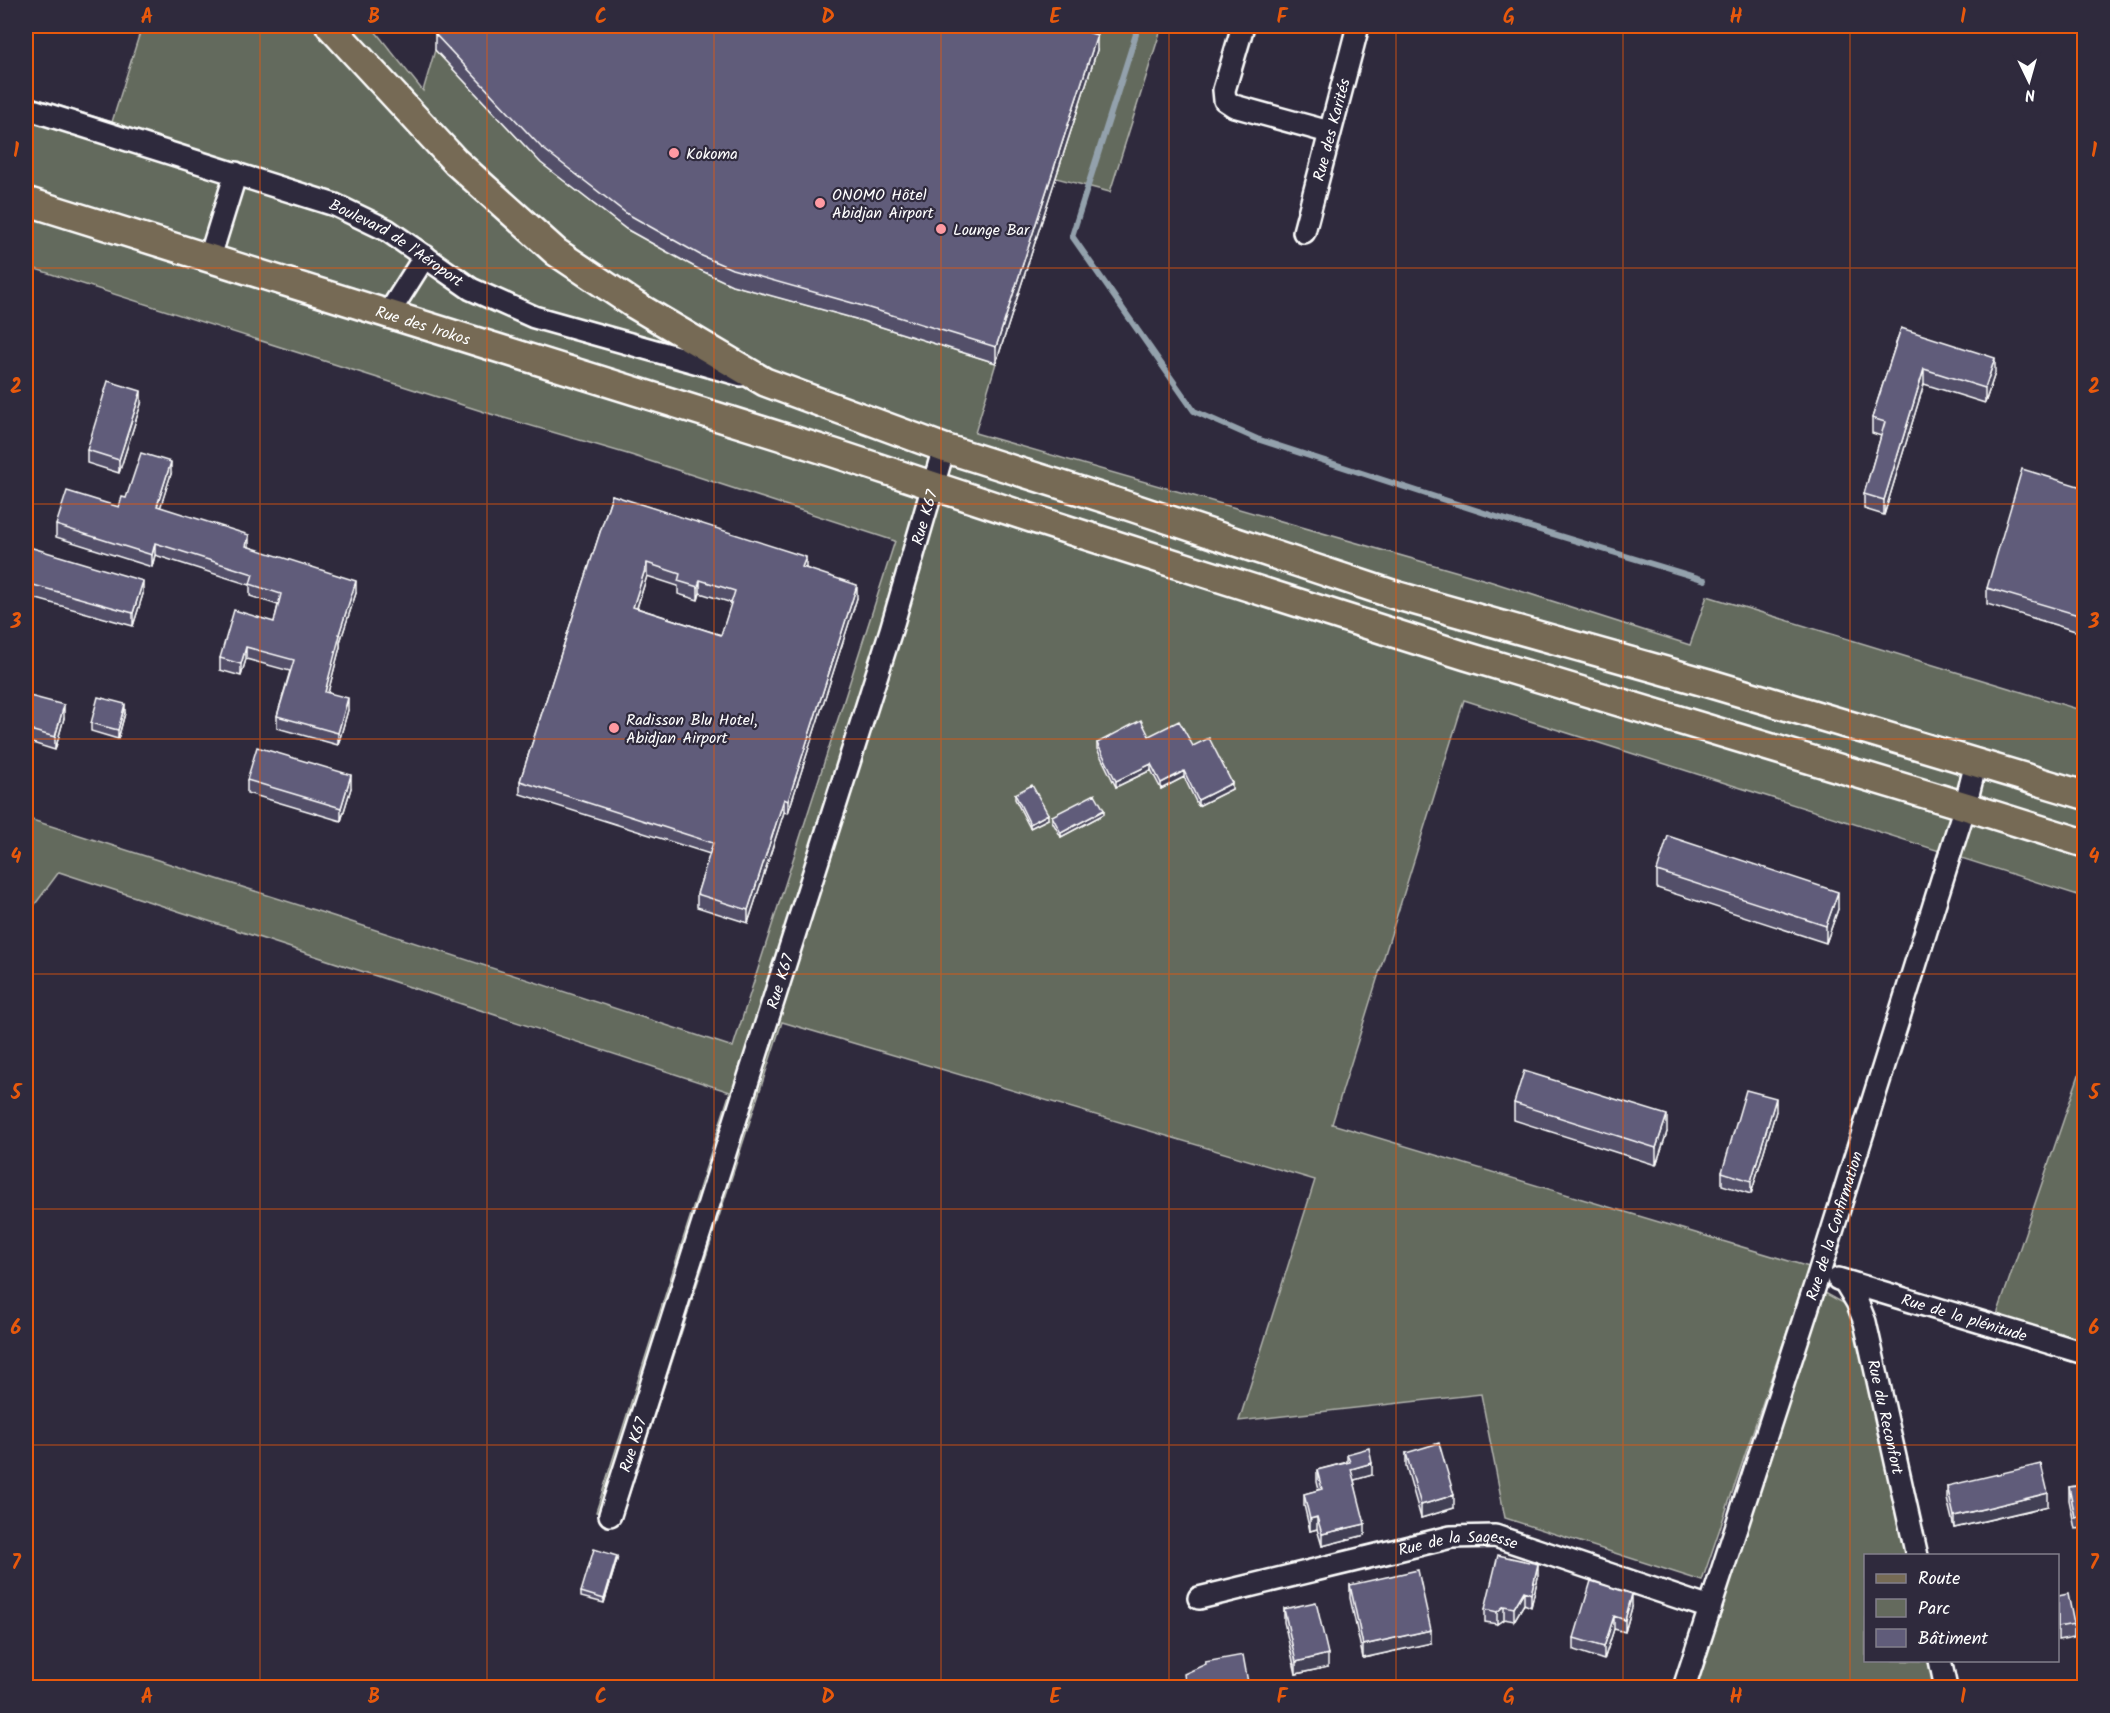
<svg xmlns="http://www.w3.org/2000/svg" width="2110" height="1713" font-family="Kalam,sans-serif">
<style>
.green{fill:#646a5d;stroke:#b2b4ae;stroke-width:1.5}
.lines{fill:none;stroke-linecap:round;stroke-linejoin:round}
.stream{stroke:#93a1ac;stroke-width:6}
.minor-casing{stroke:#fff;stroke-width:26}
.major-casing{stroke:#fff;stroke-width:32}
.minor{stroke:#2f2a3d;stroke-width:21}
.major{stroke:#766a54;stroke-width:27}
.wall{fill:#534f69;stroke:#fff;stroke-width:1.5;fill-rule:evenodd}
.shaded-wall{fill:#434055;stroke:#fff;stroke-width:1.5}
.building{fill:#605c7a;stroke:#fff;stroke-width:1.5;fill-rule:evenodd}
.grid{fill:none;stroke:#e8590c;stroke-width:1.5;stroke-opacity:0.55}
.poi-dot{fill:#ff9aa2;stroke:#2f2a3d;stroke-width:2}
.labels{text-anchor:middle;stroke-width:4.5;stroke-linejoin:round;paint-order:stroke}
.street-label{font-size:16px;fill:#fff;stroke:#2f2a3d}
.poi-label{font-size:16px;fill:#fff;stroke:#2f2a3d;text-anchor:start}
.neatline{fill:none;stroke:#e8590c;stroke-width:2}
.grid-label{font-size:20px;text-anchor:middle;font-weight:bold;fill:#e8590c}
</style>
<rect width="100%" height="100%" fill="#2f2a3d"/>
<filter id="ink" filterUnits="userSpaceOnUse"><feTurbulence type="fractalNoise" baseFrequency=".0167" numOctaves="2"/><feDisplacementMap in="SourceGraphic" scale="12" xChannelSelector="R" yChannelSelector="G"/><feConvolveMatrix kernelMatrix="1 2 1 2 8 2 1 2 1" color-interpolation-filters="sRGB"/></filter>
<g filter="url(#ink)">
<path class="green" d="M142 26H371L423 91 435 50 541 163 626 229 683 261 732 285 856 319 996 363 975 433 1486 580 1690 645 1707 596 2084 711V897L1464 700 1332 1124 1809 1267 1702 1581 1505 1518 1481 1394 1239 1421 1315 1180 782 1022 621 1519 596 1512 730 1092 59 872 33 907 26 913V818L333 916 733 1047 895 541 631 455 494 415 26 266V95L112 122Z
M1017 26H1162L1110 192 1056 178Z
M2084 1060V1344L1997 1315Z
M1825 1293 1847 1305 1857 1324 1910 1555 1866 1556V1660L1934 1661 1940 1687 1694 1688Z"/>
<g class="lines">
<path class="stream" d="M1134 26 1136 34 1072 236 1194 411 1257 439 1500 518 1705 580"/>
<g class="minor-casing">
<g id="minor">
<path d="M1243 26 1224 90 1225 100 1234 106 1329 132"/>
<path id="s1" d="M26 108 335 205 387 230 471 289 534 317 741 375"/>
<path id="s2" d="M1304 232 1358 26"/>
<path d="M210 257 236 173"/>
<path d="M389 313 425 256"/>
<path id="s3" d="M1838 1279 2084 1353"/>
<path id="s4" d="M1845 1282 1857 1302 1865 1322 1917 1556"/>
<path id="s5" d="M610 1515 891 630 944 448"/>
<path id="s6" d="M1199 1598 1451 1537 1495 1536 1710 1608"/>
<path d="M1940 1660 1946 1688"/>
<path id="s7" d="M1684 1688 1819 1273 1965 806 1976 763"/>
</g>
</g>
<g class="major-casing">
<g id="major">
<path d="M330 26 456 162 556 252 635 305 765 382 944 448 1122 504 1395 595 1708 683 2084 795"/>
<path id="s8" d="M26 201 834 453 1037 520 1466 656 1965 806 2084 843"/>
</g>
</g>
<use href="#minor" class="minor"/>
<use href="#major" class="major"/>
</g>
<path class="wall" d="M435 34 1097 50 996 363 856 319 732 285 702 271 626 229 541 163 435 50Z
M1901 328 1995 373 1985 403 1924 384 1884 515 1864 509V494L1881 436 1872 433V418Z
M141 404 119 473 87 463V450Z
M171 474 160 507 249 547 356 593 340 642V647L328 692 348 710 338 745 277 728V716L290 671 246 659 241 676 220 670V658L274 622 278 605 250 596V585L155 555 152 567 56 537V525L119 507Z
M2085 488V634L1987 604V588Z
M612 495 806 568 857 598 788 813 784 812 748 923 697 907V894L710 854 520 794V781ZM647 576 678 586V594L698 600 700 593 732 603 721 635 637 608Z
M26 546 143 594 133 626 26 596Z
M26 695 64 718 55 750 26 741Z
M125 713 118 739 91 731V723Z
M1149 736 1193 746 1232 789 1198 806 1184 777 1161 789 1151 770 1116 787 1097 749V743Z
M247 780 351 788 341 821 247 793Z
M1015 794 1048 819 1030 828 1015 799Z
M1104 814 1061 837 1052 821V816Z
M1657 871 1838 909 1826 943 1657 888Z
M1514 1103 1667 1132 1656 1165 1514 1120Z
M1776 1111 1751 1194 1722 1185V1172Z
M1406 1453 1454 1508 1421 1518 1406 1466Z
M1347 1454 1372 1475 1354 1480 1365 1535 1322 1546 1317 1529 1310 1531 1304 1505V1494L1319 1490 1317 1482V1470L1347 1462Z
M2085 1485V1528L2075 1529 2069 1500V1487Z
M1947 1486 2048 1506 1954 1528 1947 1499Z
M617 1560 604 1603 581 1597V1592Z
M1538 1577 1531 1607 1524 1604 1514 1621 1504 1619 1497 1624 1485 1622V1609Z
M1350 1585 1431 1643 1363 1658 1350 1598Z
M2058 1596 2074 1624V1637L2058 1640Z
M1632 1607 1625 1632 1614 1629 1604 1660 1574 1650V1638Z
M1284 1609 1328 1667 1296 1674 1284 1622Z"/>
<path class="shaded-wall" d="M1097 35V50L996 363V347Z
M1995 358V373L1985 403V388Z
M1924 369V384L1884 515V500Z
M141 391V404L119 473V460Z
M171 462V474L157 518V506Z
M249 535V547L246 546Z
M155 543V555L152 567V555Z
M806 557V570L802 567Z
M647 563V576L633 620V607Z
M700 580V593L698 600V587Z
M143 581V594L133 626V613Z
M356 581V593L340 642V647L325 704V692L339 634Z
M857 585V598L788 813V801Z
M246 647V659L241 676V664Z
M348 698V710L338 745V733Z
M125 704V713L118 739V730Z
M64 705V718L55 750V737Z
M1151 764V770L1116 787V781Z
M1184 771V777L1161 789V783Z
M351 775V788L341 821V808Z
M1232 783V789L1198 806V800Z
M784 799V812L748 923V910Z
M1104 810V814L1061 837V833Z
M1048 814V819L1030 828V824Z
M1838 892V909L1826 943V926Z
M1776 1098V1111L1751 1194V1181Z
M1667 1115V1132L1656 1165V1148Z
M1372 1463V1475L1351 1481V1469Z
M2048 1493V1506L1954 1528V1516Z
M1454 1495V1508L1421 1518V1505Z
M1317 1517V1529L1310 1531V1519Z
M1365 1524V1535L1322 1546V1534Z
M617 1556V1560L604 1603V1599Z
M1538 1564V1577L1531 1607V1594Z
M1524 1591V1604L1514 1621V1608Z
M1632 1594V1607L1625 1632V1620Z
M1504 1606V1619L1497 1624V1612Z
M1614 1616V1629L1604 1660V1647Z
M1431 1630V1643L1363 1658V1645Z
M1328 1654V1667L1296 1674V1662Z"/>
<path class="building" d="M438 26H1067L1097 35 996 347 856 304 732 269 702 256 626 213 541 147 435 34Z
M1901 328 1995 358 1985 388 1924 369 1884 500 1864 494 1885 422 1872 418Z
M108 381 141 391 119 460 87 450Z
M141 453 171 462 157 506 249 535 246 546 356 581 339 634 340 635 325 692 348 698 338 733 277 716 294 660 246 647 241 664 220 658 234 610 274 622 281 594 250 584 253 574 155 543 152 555 56 525 67 491 119 507 122 497 126 498Z
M2022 469 2085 488V617L1987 588Z
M612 495 806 557 802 567 857 585 788 801 784 799 748 910 697 894 713 843 520 781ZM647 563 680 574 678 581 698 587 700 580 735 591 721 635 633 607Z
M26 546 143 581 133 613 26 583Z
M26 695 64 705 55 737 26 729Z
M98 697 125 704 118 730 91 723Z
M1141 720 1149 736 1179 721 1193 746 1209 738 1232 783 1198 800 1184 771 1161 783 1151 764 1116 781 1097 743Z
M257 747 351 775 341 808 247 780Z
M1032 785 1048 814 1030 824 1015 794Z
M1095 794 1104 810 1061 833 1052 816Z
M1668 836 1838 892 1826 926 1657 871Z
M1524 1071 1667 1115 1656 1148 1514 1103Z
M1746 1090 1776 1098 1751 1181 1722 1172Z
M1439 1443 1454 1495 1421 1505 1406 1453Z
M1369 1448 1372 1463 1351 1469 1365 1524 1322 1534 1317 1517 1310 1519 1304 1494 1322 1489 1317 1470 1350 1462 1347 1454Z
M2041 1464 2048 1493 1954 1516 1947 1486Z
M2085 1485V1515L2075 1517 2069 1487Z
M594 1549 617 1556 604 1599 581 1592Z
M1498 1555 1538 1564 1531 1594 1524 1591 1514 1608 1504 1606 1497 1612 1485 1609Z
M1418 1570 1431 1630 1363 1645 1350 1585Z
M1591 1581 1632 1594 1625 1620 1614 1616 1604 1647 1574 1638Z
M2068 1594 2074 1624 2058 1627V1596Z
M1316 1602 1328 1654 1296 1662 1284 1609Z
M1243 1655 1249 1688H1186L1184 1674 1206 1664 1205 1662Z"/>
</g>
<path class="grid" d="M260 26V1688M487 26V1688M714 26V1688M941 26V1688M1169 26V1688M1396 26V1688M1623 26V1688M1850 26V1688M26 268H2084M26 504H2084M26 739H2084M26 974H2084M26 1209H2084M26 1445H2084"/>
<g class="poi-dot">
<circle cx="674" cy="153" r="6"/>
<circle cx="820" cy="203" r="6"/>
<circle cx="941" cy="229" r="6"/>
<circle cx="614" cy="728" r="6"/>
</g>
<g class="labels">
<g class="street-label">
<text dy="6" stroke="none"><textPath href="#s2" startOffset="106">Rue des Karités</textPath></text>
<text dy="6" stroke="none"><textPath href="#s1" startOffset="396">Boulevard de l'Aéroport</textPath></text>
<text dy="6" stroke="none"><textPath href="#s8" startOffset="416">Rue des Irokos</textPath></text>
<text dy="6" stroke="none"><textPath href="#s5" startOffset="1046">Rue K67</textPath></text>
<text dy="6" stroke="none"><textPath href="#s5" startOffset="560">Rue K67</textPath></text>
<text dy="6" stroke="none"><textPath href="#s7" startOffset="486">Rue de la Confirmation</textPath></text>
<text dy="6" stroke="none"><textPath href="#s3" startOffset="132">Rue de la plénitude</textPath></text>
<text dy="6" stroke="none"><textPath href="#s4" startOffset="142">Rue du Reconfort</textPath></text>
<text dy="6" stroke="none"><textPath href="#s5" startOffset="74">Rue K67</textPath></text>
<text dy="6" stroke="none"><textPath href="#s6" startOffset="266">Rue de la Sagesse</textPath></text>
</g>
<g class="poi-label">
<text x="686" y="159">Kokoma</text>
<text x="832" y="200">ONOMO Hôtel<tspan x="832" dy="18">Abidjan Airport</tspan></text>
<text x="953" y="235">Lounge Bar</text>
<text x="626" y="725">Radisson Blu Hotel,<tspan x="626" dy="18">Abidjan Airport</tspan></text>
</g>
</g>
<rect width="2110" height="1713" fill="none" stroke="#2f2a3d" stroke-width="66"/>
<rect x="1864" y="1554" width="195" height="108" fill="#2f2a3d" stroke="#827f8b" stroke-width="1.5"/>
<rect x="1876" y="1574" width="30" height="9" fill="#766a54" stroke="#827f8b" stroke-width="1.5"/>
<text x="1918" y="1584" font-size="18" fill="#ffffff">Route</text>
<rect x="1876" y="1599" width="30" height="18" fill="#646a5d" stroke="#827f8b" stroke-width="1.5"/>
<text x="1918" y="1614" font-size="18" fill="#ffffff">Parc</text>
<rect x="1876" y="1629" width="30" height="18" fill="#605c7a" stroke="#827f8b" stroke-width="1.5"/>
<text x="1918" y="1644" font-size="18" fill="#ffffff">Bâtiment</text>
<g transform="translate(2029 81) rotate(175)" stroke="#2f2a3d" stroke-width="4.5" paint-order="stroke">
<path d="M0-4.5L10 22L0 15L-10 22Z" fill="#ffffff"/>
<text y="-9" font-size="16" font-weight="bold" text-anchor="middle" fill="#ffffff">N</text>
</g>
<rect x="33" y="33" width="2044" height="1647" class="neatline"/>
<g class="grid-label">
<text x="147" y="23">A</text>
<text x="374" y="23">B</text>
<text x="601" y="23">C</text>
<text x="828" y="23">D</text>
<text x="1055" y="23">E</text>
<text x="1282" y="23">F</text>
<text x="1509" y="23">G</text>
<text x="1736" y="23">H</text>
<text x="1963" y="23">I</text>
<text x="16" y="157">1</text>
<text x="2094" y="157">1</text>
<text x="16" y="393">2</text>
<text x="2094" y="393">2</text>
<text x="16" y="628">3</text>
<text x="2094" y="628">3</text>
<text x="16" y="863">4</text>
<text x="2094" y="863">4</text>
<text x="16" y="1099">5</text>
<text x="2094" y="1099">5</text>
<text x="16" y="1334">6</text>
<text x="2094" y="1334">6</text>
<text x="16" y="1569">7</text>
<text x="2094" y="1569">7</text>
<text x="147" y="1703">A</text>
<text x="374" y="1703">B</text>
<text x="601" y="1703">C</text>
<text x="828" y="1703">D</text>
<text x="1055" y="1703">E</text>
<text x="1282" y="1703">F</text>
<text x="1509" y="1703">G</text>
<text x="1736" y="1703">H</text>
<text x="1963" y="1703">I</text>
</g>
</svg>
